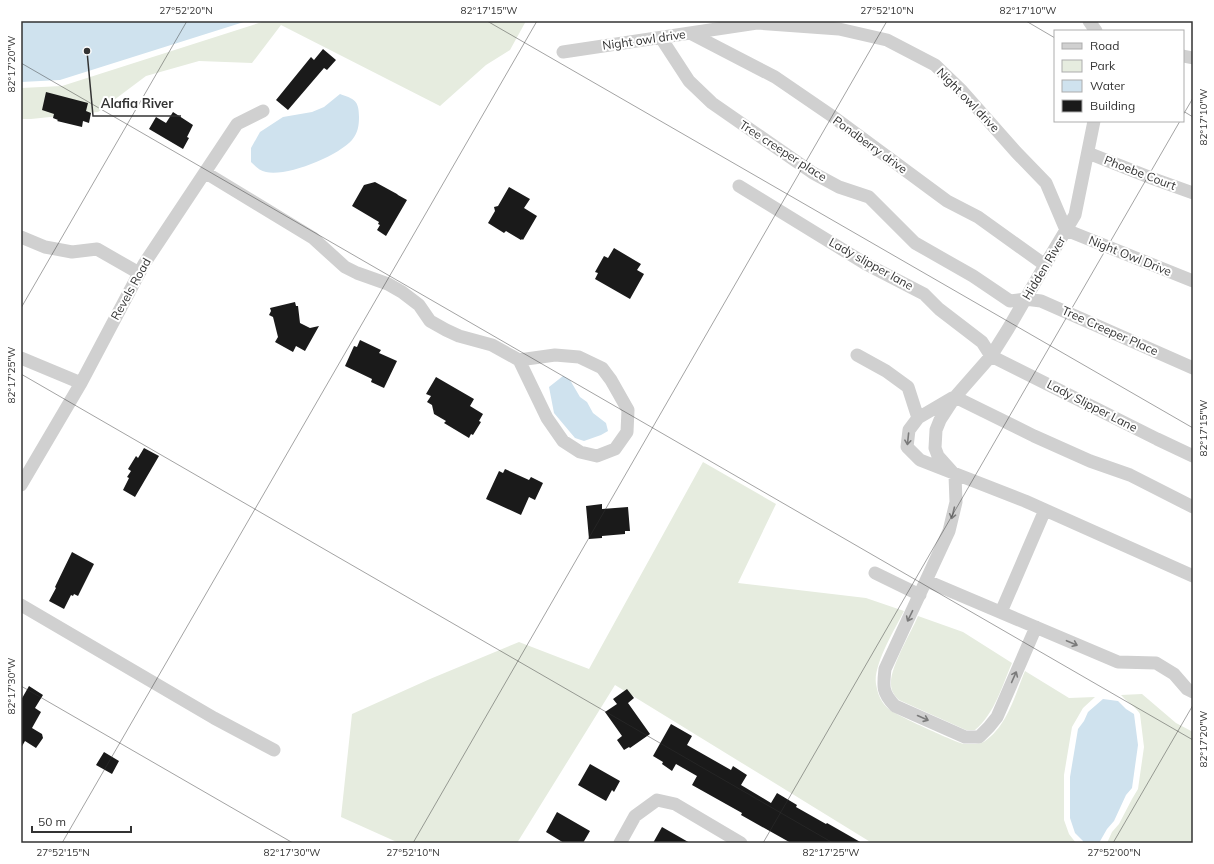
<svg xmlns="http://www.w3.org/2000/svg" width="1214" height="864" font-family="Mulish,sans-serif">
<style>
.green{fill:#e6ecdf}
.water{fill:#cfe2ee}
.building{fill:#1a1a1a}
.lines{fill:none;stroke-linecap:round;stroke-linejoin:round}
.minor{stroke:#d0d0d0;stroke-width:13}
.oneway{stroke:#7a7a7a}
.ticks{fill:none;stroke:#333;stroke-width:1;stroke-opacity:0.45}
.labels{text-anchor:middle;stroke-width:4;stroke-linejoin:round;paint-order:stroke}
.street-label{font-size:12px;fill:#333;stroke:#fff}
.leader{fill:none;stroke:#333;stroke-width:1.5}
.callout-dot{fill:#333;stroke:#fff;stroke-width:1.5}
.callout-label{font-size:13px;text-anchor:middle;font-weight:bold;fill:#333;stroke:#fff;stroke-width:4;stroke-linejoin:round;paint-order:stroke}
.neatline{fill:none;stroke:#333;stroke-width:1.5}
.ticks-label{font-size:10px;text-anchor:middle;fill:#333}
</style>
<rect width="100%" height="100%" fill="#fff"/>
<path class="green" d="M265 21H526L510 50 486 65 440 106 281 25 252 63 199 61 146 76 98 112 31 119H21V88L62 86Z
M703 462 776 504 738 583 866 598 904 611C895 629 873 665 876 684 878 695 881 703 890 710 896 715 957 743 964 744 970 744 980 745 985 741 1007 726 1015 695 1025 671L1069 698 1095 697 1083 708 1072 727 1064 775V820L1069 834 1076 843H872L615 685 517 843H399L341 817 352 714 430 679 519 642 589 669Z
M918 616 963 632 1012 663C1002 686 995 713 975 730H966L899 700C894 695 891 691 891 684 890 667 911 633 918 616Z
M1142 694 1176 723 1193 732V843H1107L1112 832 1119 824 1132 799 1138 789 1144 747 1140 714C1138 709 1125 700 1121 695Z"/>
<path class="water" d="M21 21H247L60 80 21 82Z
M340 94C354 99 359 100 359 117 359 125 358 133 352 140 338 156 287 177 266 172 260 171 255 166 251 162V148L260 132 283 117 312 112 324 107Z
M563 376 570 380 580 397 587 402 593 413 606 423 608 431 601 435 584 441 575 438 554 413 549 387Z
M1103 699 1118 701 1126 709 1134 714 1138 745 1132 788 1126 795 1114 821 1107 829 1099 843H1083V841L1075 833 1070 818V777L1078 729 1084 721 1088 712Z"/>
<path class="building" d="M323 49 336 60 327 70 324 68 288 110 276 100 311 57 314 60Z
M46 92 88 103 86 111 91 113 89 123 83 121 82 127 57 121 58 120 53 118 54 114 42 110Z
M173 112 193 125 187 137 189 138 183 149 149 129 156 117 166 123Z
M375 182 397 194 398 195 407 200 386 236 377 230 380 225 378 224 379 222 352 206 364 185Z
M509 187 530 199 524 208 537 216 523 240 522 239 521 240 506 231 504 233 488 223 495 211 494 207 498 206Z
M614 248 641 264 637 270 644 274 630 299 595 279 598 273 595 272 604 256 608 258Z
M295 302 296 306H298L300 323 310 328 319 326 305 351 296 346 293 352 275 342 278 337 273 317 269 315 271 311 270 308Z
M360 340 381 350 379 353 397 361 384 388 371 382 372 379 345 366 354 346 357 347Z
M436 377 474 399 470 406 483 414 479 421 481 422 473 435 471 434 469 438 444 423 446 421 434 414 432 405 427 402 431 396 426 394Z
M144 448 159 456 135 497 123 490 129 478 127 477 131 471 128 469 136 456 138 458Z
M505 469 529 480 531 477 543 483 535 500 529 497 521 515 486 499 499 471 503 473Z
M602 504V509L628 507 630 531H625V534L602 536V538L589 539 586 506Z
M72 552 94 564 78 596 74 594 73 596 71 595 64 609 49 601 56 588 55 587Z
M29 686 43 695 35 708 41 712 32 728 42 734 43 738 36 748 25 741 21 748V700Z
M627 689 634 698 628 703 650 734 630 748 629 747 624 750 617 740 622 736 605 712 617 704 613 699Z
M671 724 692 736 687 745 731 770 733 766 747 775 741 785 771 803 777 793 797 805 796 807 826 824 827 823 862 843H791L741 815 742 813 692 785 697 776 676 764 672 771 662 764 663 762 653 756Z
M104 752 119 761 112 774 96 765Z
M590 764 620 781 614 792 612 790 606 801 578 785Z
M557 812 590 831 583 843H564L546 832Z
M662 827 690 843H653Z"/>
<g class="lines">
<path class="minor" d="M1089 21 1096 31
M690 33 775 77 832 116 947 201 978 217 1045 265
M661 38 689 81 712 103 813 173 839 187 869 197 915 243 973 276 1010 301 1025 299 1041 301 1193 368
M563 52 757 23 839 29 887 40 935 65 962 91 1016 152 1046 183 1066 230 1193 281
M1183 56 1193 58
M1088 153 1154 179 1193 193
M206 173 313 238 345 267 357 273 388 284 402 292 419 305 430 321 446 330 459 336 492 345 519 360 547 418 563 441 580 452 597 456 615 449 627 432 628 410 611 380 602 368 579 357 555 355 519 360
M739 186 866 264 924 294 939 309 982 342 991 356 1157 439 1193 456
M21 237 45 247 72 252 97 249 139 273
M857 355 886 371 908 387 918 418
M21 358 81 383
M955 397 1034 436 1090 461 1130 475 1193 507
M952 398 918 418 909 430 907 447 920 460 1025 501 1193 576
M955 475 956 502 949 531 885 669C883 686 882 693 895 706L965 737H979L989 727 997 717 1036 627
M955 475 938 456 935 448 936 430 940 420 955 397 991 356 1008 329 1045 265 1075 215 1094 121
M21 485 81 383 144 264 237 124 263 111
M875 573 920 595
M927 581 1118 662 1156 663 1174 674 1187 689 1193 692
M21 605 214 718 274 750
M1001 612 1045 510
M620 843 635 816 657 800 675 804 741 843"/>
</g>
<defs><path id="oneway-shaft" d="M-6 0H5M1.5-3L5.5 0L1.5 3" fill="none" stroke-width="1.6" stroke-linecap="round" stroke-linejoin="round"/></defs>
<g class="oneway">
<use href="#oneway-shaft" transform="translate(908 439) rotate(96)"/>
<use href="#oneway-shaft" transform="translate(953 513) rotate(104)"/>
<use href="#oneway-shaft" transform="translate(910 616) rotate(116)"/>
<use href="#oneway-shaft" transform="translate(1072 643) rotate(23)"/>
<use href="#oneway-shaft" transform="translate(1014 677) rotate(-66)"/>
<use href="#oneway-shaft" transform="translate(923 718) rotate(24)"/>
</g>
<path class="ticks" d="M487 21 1193 428M1026 21 1055 38M21 63 1193 740M1183 111 1193 117M1183 115 1193 98M21 308 187 21M21 374 833 843M21 686 293 843M62 843 537 21M413 843 887 21M763 843 1180 121M1113 843 1193 705"/>
<g class="labels">
<g class="street-label">
<text transform="translate(644 40) rotate(-8)" y="4">Night owl drive</text>
<text transform="translate(968 100) rotate(46)" y="4">Night owl drive</text>
<text transform="translate(870 145) rotate(36)" y="4">Pondberry drive</text>
<text transform="translate(783 151) rotate(33)" y="4">Tree creeper place</text>
<text transform="translate(1140 173) rotate(21)" y="4">Phoebe Court</text>
<text transform="translate(1130 256) rotate(22)" y="4">Night Owl Drive</text>
<text transform="translate(871 264) rotate(29)" y="4">Lady slipper lane</text>
<text transform="translate(1044 268) rotate(-59)" y="4">Hidden River</text>
<text transform="translate(131 289) rotate(-61)" y="4">Revels Road</text>
<text transform="translate(1110 331) rotate(24)" y="4">Tree Creeper Place</text>
<text transform="translate(1092 406) rotate(27)" y="4">Lady Slipper Lane</text>
</g>
</g>
<path class="leader" d="M87 51L93 116H181"/>
<circle class="callout-dot" cx="87" cy="51" r="4"/>
<g class="callout-label">
<text x="137" y="108">Alafia River</text>
</g>
<rect width="1214" height="864" fill="none" stroke="#ffffff" stroke-width="44"/>
<rect x="1054" y="30" width="130" height="92" fill="#ffffff" stroke="#adadad"/>
<rect x="1062" y="43" width="20" height="6" fill="#d0d0d0" stroke="#adadad"/>
<text x="1090" y="50" font-size="12" fill="#333333">Road</text>
<rect x="1062" y="60" width="20" height="12" fill="#e6ecdf" stroke="#adadad"/>
<text x="1090" y="70" font-size="12" fill="#333333">Park</text>
<rect x="1062" y="80" width="20" height="12" fill="#cfe2ee" stroke="#adadad"/>
<text x="1090" y="90" font-size="12" fill="#333333">Water</text>
<rect x="1062" y="100" width="20" height="12" fill="#1a1a1a" stroke="#adadad"/>
<text x="1090" y="110" font-size="12" fill="#333333">Building</text>
<path d="M32 826v6h99v-6" fill="none" stroke="#333333" stroke-width="2"/>
<text x="38" y="826" font-size="12" fill="#333333" stroke="#ffffff" stroke-width="3" paint-order="stroke">50 m</text>
<rect x="22" y="22" width="1170" height="820" class="neatline"/>
<g class="ticks-label">
<text x="186" y="14">27°52'20"N</text>
<text x="489" y="14">82°17'15"W</text>
<text x="887" y="14">27°52'10"N</text>
<text x="1028" y="14">82°17'10"W</text>
<text transform="translate(11 64) rotate(-90)" y="4">82°17'20"W</text>
<text transform="translate(1203 117) rotate(-90)" y="4">82°17'10"W</text>
<text transform="translate(11 375) rotate(-90)" y="4">82°17'25"W</text>
<text transform="translate(1203 428) rotate(-90)" y="4">82°17'15"W</text>
<text transform="translate(11 686) rotate(-90)" y="4">82°17'30"W</text>
<text transform="translate(1203 739) rotate(-90)" y="4">82°17'20"W</text>
<text x="63" y="856">27°52'15"N</text>
<text x="292" y="856">82°17'30"W</text>
<text x="413" y="856">27°52'10"N</text>
<text x="831" y="856">82°17'25"W</text>
<text x="1114" y="856">27°52'00"N</text>
</g>
</svg>
